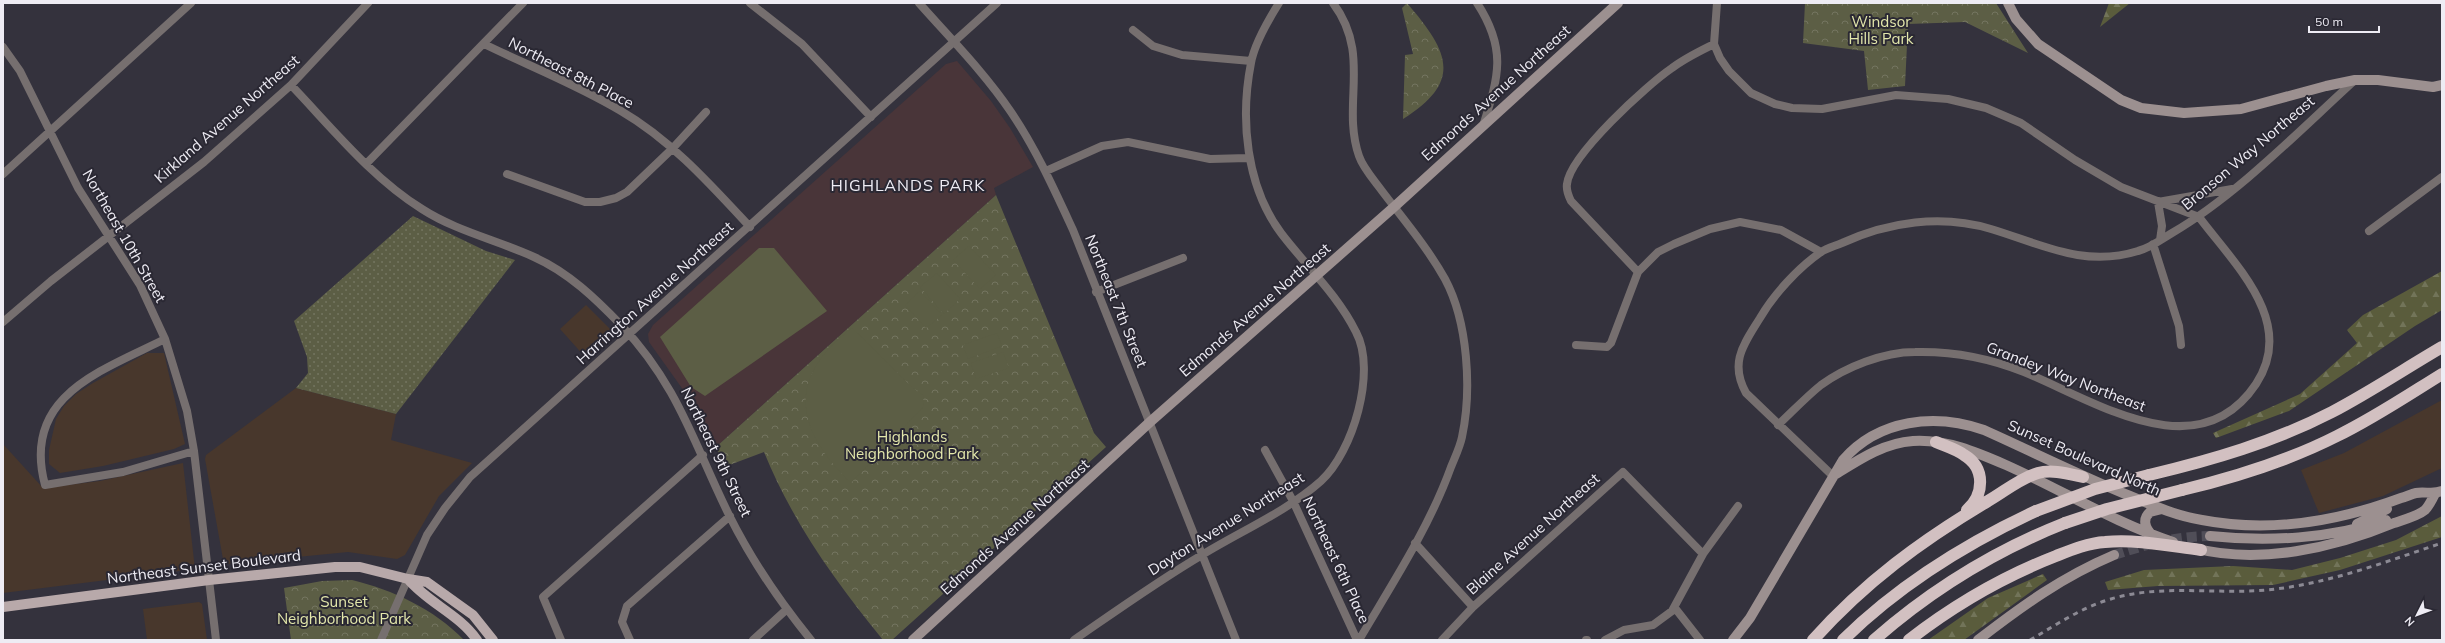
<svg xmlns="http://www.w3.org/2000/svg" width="2445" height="643" font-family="Mulish,sans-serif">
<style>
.commercial{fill:#48372c}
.education{fill:#493539}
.grass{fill:url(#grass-dots)}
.forest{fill:url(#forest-firs)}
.park{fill:url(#park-crowns)}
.pitch{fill:#5c5e45}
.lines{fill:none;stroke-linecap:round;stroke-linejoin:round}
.secondary-tunnel{stroke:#504e58;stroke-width:10;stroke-dasharray:10 5;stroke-linecap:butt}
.street{stroke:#766f6f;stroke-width:8}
.secondary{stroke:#9c9090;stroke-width:10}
.primary{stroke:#b8a9aa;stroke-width:10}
.highway{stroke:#d2c0c1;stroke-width:12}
.rail{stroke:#8c8a94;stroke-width:3;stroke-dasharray:5 5;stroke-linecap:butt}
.highway-bridge{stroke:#d2c0c1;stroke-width:12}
.labels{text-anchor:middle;stroke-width:4;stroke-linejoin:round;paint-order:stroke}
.park-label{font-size:15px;fill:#e3e7ab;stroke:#2a2833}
.street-label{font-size:15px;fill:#eeecf4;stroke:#2a2833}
.neighbourhood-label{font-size:16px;letter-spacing:1px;fill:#eeecf4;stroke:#2a2833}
</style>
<defs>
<pattern id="grass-dots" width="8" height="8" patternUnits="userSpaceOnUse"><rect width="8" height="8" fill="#5c5e45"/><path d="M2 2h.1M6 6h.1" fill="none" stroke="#747560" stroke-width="1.8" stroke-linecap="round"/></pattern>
<pattern id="forest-firs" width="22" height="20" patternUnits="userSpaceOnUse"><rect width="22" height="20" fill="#5a5c3c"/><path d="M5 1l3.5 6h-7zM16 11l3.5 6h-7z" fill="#727459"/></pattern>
<pattern id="park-crowns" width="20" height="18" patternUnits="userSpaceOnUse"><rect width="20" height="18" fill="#5c5e45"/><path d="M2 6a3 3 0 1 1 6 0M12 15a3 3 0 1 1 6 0" fill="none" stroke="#747560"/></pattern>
</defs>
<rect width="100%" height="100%" fill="#34323d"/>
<path class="commercial" d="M586 305 610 329 612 335 586 358 560 329Z
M147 353H164L185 444 174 449 103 466 60 473 49 464V450L56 419 64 406 76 394 93 383Z
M296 388 396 414 391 440 472 463 439 496 405 555 397 559 348 552 227 564 223 559 205 459 206 455Z
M2442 400V468L2383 496 2319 513 2301 470 2344 453Z
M3 444 43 488 100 481 183 463 195 569 3 593Z
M199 602 202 604 207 640H147L143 609Z"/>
<path class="education" d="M957 61 991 101 1010 128 1033 167 994 188 996 195 716 447 694 405 649 342 648 334 653 325 946 64Z"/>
<path class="grass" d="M413 216 486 251 515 260 396 414 296 388 308 373 307 357 294 321Z"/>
<path class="forest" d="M2109 3H2130L2100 27Z
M2442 271V310L2415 326 2289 411 2216 438 2213 433 2300 394 2357 343 2347 330 2363 315Z
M2442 516V537L2340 570 2273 585 2158 586 2108 590 2105 582 2144 570 2233 566 2292 570 2340 558 2396 540Z
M2043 574 2047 580 1964 640H1928L1988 598Z"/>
<path class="park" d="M1407 3C1447 50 1465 80 1403 119L1405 55 1413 54 1402 8Z
M1805 3H1996L2028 53 1965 22 1908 24 1905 86 1868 90 1864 51 1803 43Z
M996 195 1094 433 1106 447 892 640H883C835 581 793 523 764 452L724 467 716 447Z
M352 580C393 590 434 609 464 640H291L284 588 322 581Z"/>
<path class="pitch" d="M969 246 996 275 980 289 953 260Z
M759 248H774L827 311 705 396 691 387 660 337Z
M937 273 960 299 944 314 920 287Z
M920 291 942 315 926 328 905 305Z
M852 328 913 388 923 395 924 406 851 483C795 429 786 378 852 328Z
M997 333 1002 346 968 359 963 345Z
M1003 352 1009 368 976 379 971 363Z"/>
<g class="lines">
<path class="secondary-tunnel" d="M2114 555C2145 545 2176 536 2210 536"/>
<path class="street" d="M750 3 802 44 871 117
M919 3C950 38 984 72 1011 112 1036 149 1054 189 1073 230L1236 640
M1333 3C1372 55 1341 104 1359 156 1363 168 1374 180 1382 191 1404 220 1427 247 1445 279 1468 322 1472 390 1462 437 1460 447 1455 457 1451 467 1429 528 1392 584 1359 640
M1477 3C1507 49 1499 76 1483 126
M1717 3 1714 44 1720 58 1729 71 1751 93 1775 104 1792 108 1822 109 1896 95 1948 99 1986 108 2021 123 2075 160 2121 187 2199 217
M1133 30 1153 46 1182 55 1251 61
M484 44C529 66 578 85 621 111 671 140 711 185 750 227
M3 47 20 71 78 188 140 285 165 339 187 411 194 451 216 640
M291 85C332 128 371 177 422 209 456 231 497 240 534 257 568 272 596 299 621 325 678 385 694 444 729 515 751 559 780 602 811 640
M366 164 523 3
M1046 171 1102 146 1128 142 1210 159 1248 158
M3 174 191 3
M507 174 585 202H600L616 198 627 192 672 149 706 112
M2369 231 2442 177
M2160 240 2162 226 2158 202 2232 189
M2153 244 2179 326 2181 345
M1638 272 1571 201C1568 195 1566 190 1567 184 1570 155 1647 85 1672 68 1685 58 1700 51 1714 44
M1096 292 1183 258
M3 322 51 281 204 162 291 85 368 3
M165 339C101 371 21 396 45 485L123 472 194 451
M1576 345 1607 347 1611 343 1638 272 1658 252 1674 244 1710 229 1740 222 1781 230 1821 252
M1778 425C1792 412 1806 397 1821 385 1846 367 1883 352 1915 352 1953 351 1989 358 2024 372 2095 401 2198 471 2256 384 2297 322 2235 265 2199 217
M1265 450 1293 501 1357 640
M1833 476 1746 393C1729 362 1744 344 1760 318 1774 294 1798 268 1821 252 1827 248 1835 246 1842 243 1888 222 1941 214 1991 229 2041 244 2084 268 2138 251 2150 248 2162 239 2172 233 2237 195 2299 131 2355 80
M1415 543 1473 607
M1675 608 1700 640
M381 640 427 535 445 508 470 477 997 3
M561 640 543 597 703 455
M630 640 622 622 627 606 730 516
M753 640 786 610
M1074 640C1116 611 1158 581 1202 555 1241 531 1286 512 1321 481 1353 452 1377 371 1356 332 1337 294 1306 266 1281 233 1246 186 1240 119 1251 63 1254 46 1269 19 1279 3
M1442 640 1473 607 1623 472 1703 554
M1586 640H1587
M1605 640 1624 630 1653 625 1672 611 1703 554 1738 506"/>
<path class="secondary" d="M2008 3 2016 19 2038 44 2121 100 2141 108 2184 113 2241 109 2326 86 2355 80H2378L2433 87 2442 85
M1836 474C1860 459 1884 443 1913 441 1946 439 1976 452 2006 465 2062 490 2115 523 2173 542
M2357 524 2387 509
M2152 535C2145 528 2142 519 2150 512L2162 509
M2210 536C2267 542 2331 539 2386 520
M2194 548C2259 565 2334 548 2394 523 2403 520 2418 516 2425 510 2429 506 2432 499 2435 494
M913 640 1150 422 1394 207 1618 3
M1733 640 1750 618 1843 460C1879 419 1935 413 1984 430 2033 452 2081 476 2130 496 2154 506 2177 516 2202 520 2269 533 2339 521 2401 498 2406 497 2411 494 2416 493 2425 491 2432 495 2442 491
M1978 640C2022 606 2062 577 2114 555"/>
<path class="primary" d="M408 579C428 603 459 614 477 640
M3 607 209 580 335 567H360L408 579 427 582 473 615 493 640"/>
<path class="highway" d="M1936 442C1945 446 1956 449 1964 455 1986 468 1984 495 1967 510
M2149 475C2212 460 2274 442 2332 412 2370 392 2406 368 2442 347
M2182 490C2236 477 2288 461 2337 436 2374 418 2408 395 2442 374
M1813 640C1865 582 1921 541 1988 501 2004 492 2020 478 2038 473 2052 469 2069 474 2083 477
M1843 640C1900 584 1965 544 2036 511
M1874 640C1931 590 1994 551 2065 523
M1909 640C1954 605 2002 577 2056 556 2071 550 2088 543 2105 542 2137 539 2169 546 2201 550"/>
<path class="rail" d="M2030 640C2056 625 2082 607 2111 599 2164 583 2222 596 2276 589 2333 582 2388 561 2442 543"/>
<path class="highway-bridge" d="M2036 511 2095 489 2149 475
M2065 523 2107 509 2182 490"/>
</g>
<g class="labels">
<g class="park-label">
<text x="1881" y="27">Windsor<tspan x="1881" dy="17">Hills Park</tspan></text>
<text x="912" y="442">Highlands<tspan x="912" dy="17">Neighborhood Park</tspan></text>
<text x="344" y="607">Sunset<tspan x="344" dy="17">Neighborhood Park</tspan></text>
</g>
<g class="street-label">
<text transform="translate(571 73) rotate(27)" y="5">Northeast 8th Place</text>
<text transform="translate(1496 93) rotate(-42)" y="5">Edmonds Avenue Northeast</text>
<text transform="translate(227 119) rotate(-41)" y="5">Kirkland Avenue Northeast</text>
<text transform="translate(2248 153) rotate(-40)" y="5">Bronson Way Northeast</text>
<text transform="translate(124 236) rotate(60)" y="5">Northeast 10th Street</text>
<text transform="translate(655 293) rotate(-42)" y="5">Harrington Avenue Northeast</text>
<text transform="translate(1116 301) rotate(68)" y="5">Northeast 7th Street</text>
<text transform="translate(1255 310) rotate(-41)" y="5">Edmonds Avenue Northeast</text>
<text transform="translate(2066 377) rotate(21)" y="5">Grandey Way Northeast</text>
<text transform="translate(716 452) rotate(64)" y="5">Northeast 9th Street</text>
<text transform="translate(2084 458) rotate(24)" y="5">Sunset Boulevard North</text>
<text transform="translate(1226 524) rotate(-32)" y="5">Dayton Avenue Northeast</text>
<text transform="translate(1015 527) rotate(-42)" y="5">Edmonds Avenue Northeast</text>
<text transform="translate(1533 534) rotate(-42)" y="5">Blaine Avenue Northeast</text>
<text transform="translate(1336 560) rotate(65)" y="5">Northeast 6th Place</text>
<text transform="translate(204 567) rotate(-7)" y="5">Northeast Sunset Boulevard</text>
</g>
<g class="neighbourhood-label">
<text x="908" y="191">HIGHLANDS PARK</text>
</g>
</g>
<rect width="2445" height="643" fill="none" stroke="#eeecf4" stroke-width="8"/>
<g transform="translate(2417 615) rotate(228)" stroke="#2a2833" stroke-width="3" paint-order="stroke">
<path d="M0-3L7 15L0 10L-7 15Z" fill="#eeecf4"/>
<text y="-6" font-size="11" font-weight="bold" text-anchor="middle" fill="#eeecf4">N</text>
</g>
<path d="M2309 26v6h70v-6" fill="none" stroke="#eeecf4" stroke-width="2"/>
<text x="2315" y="26" font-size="12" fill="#eeecf4" stroke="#2a2833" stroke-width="3" paint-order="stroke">50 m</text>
</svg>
